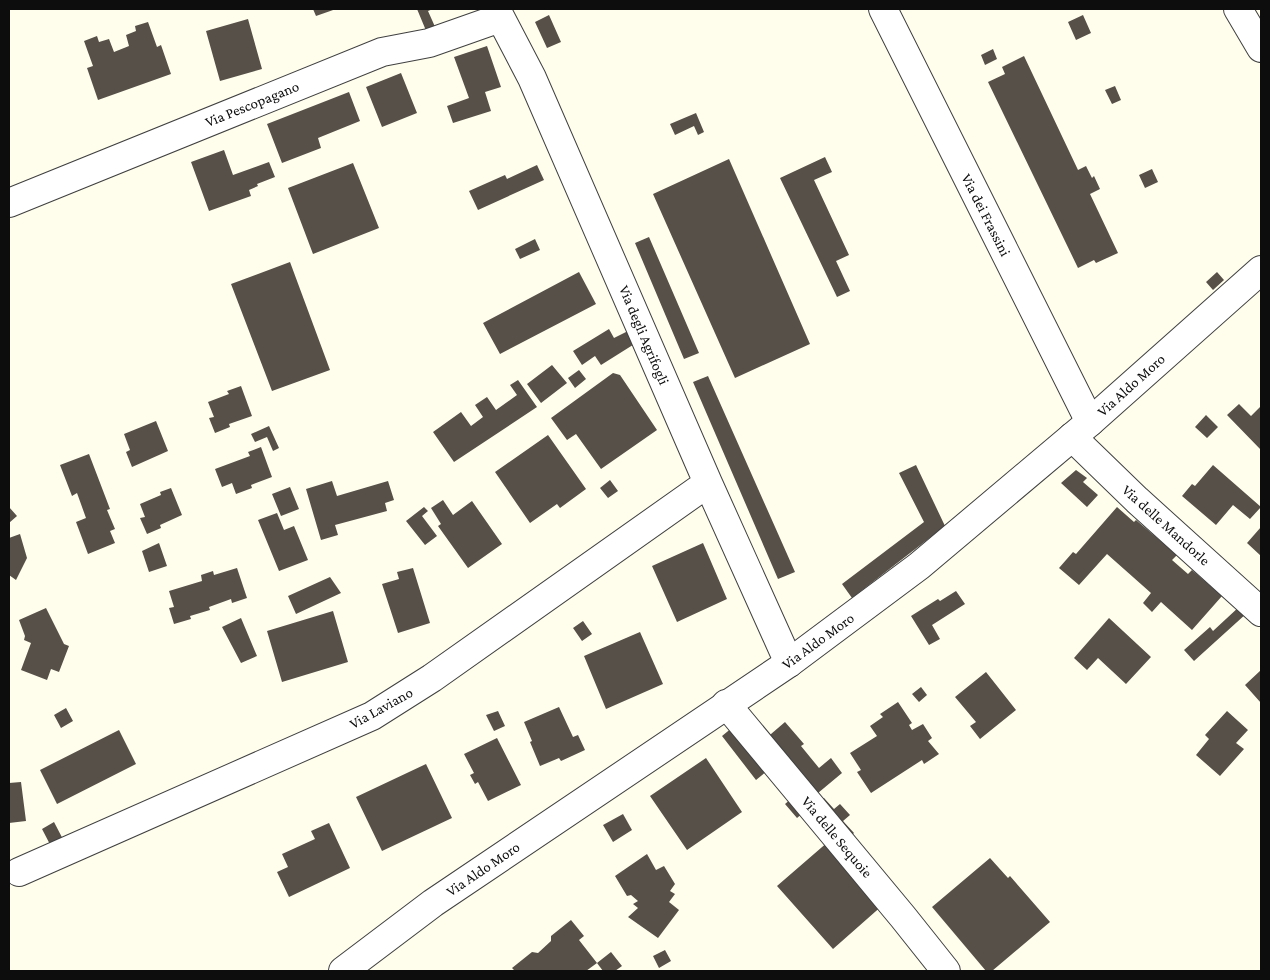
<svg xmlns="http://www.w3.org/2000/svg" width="1270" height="980" font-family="'Crimson Pro',serif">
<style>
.building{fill:#575048}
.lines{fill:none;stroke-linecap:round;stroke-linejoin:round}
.minor-casing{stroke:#404040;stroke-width:30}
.tertiary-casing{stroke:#404040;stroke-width:30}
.minor{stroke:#fff;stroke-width:28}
.tertiary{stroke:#fff;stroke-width:28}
.labels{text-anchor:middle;stroke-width:5;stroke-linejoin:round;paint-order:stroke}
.street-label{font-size:15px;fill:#0d0d0d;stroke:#fff}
</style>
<rect width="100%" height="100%" fill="#fffeed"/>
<path class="building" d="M313 9H336L316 16Z
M417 9H433L428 11 436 29 427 33Z
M549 15 561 42 547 48 535 22Z
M1083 15 1091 33 1076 40 1068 22Z
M248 19 262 69 220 81 206 31Z
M148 22 157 47 161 45 171 74 98 100 87 68 93 66 84 41 97 36 99 42 109 39 114 52 129 46 126 35 136 31 135 26Z
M487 46 501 87 485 92 491 111 453 123 447 106 469 98 454 57Z
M993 49 997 59 985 65 981 55Z
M1024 56 1078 170 1086 166 1092 178 1094 176 1100 189 1090 194 1118 253 1096 263 1094 260 1078 268 988 82 1005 74 1002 67Z
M401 73 417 113 382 127 366 87Z
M1115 86 1121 100 1112 104 1105 90Z
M349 92 360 121 318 138 321 148 282 163 267 124Z
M696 113 704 132 698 135 694 126 675 135 670 124Z
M224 150 233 175 269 162 275 177 257 184 258 186 249 190 251 196 209 211 191 162Z
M825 157 832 172 814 180 849 255 836 261 850 291 837 297 780 178Z
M729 159 810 344 735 378 653 194Z
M353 163 379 228 313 254 288 188Z
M537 165 544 180 478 210 469 191 505 175 507 179Z
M1152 169 1158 182 1145 188 1139 175Z
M649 237 699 353 684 359 635 243Z
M535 239 540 250 520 259 515 249Z
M290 262 330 370 272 391 231 284Z
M579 272 596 304 500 354 483 323Z
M1217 272 1224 280 1213 290 1206 282Z
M609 329 614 338 630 330 636 343 601 365 595 356 582 365 573 351Z
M552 365 567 383 541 403 527 384Z
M579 370 586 379 575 388 568 378Z
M613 373 620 375 657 430 601 469 576 434 567 440 551 418Z
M708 376 795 572 778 579 693 382Z
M518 380 537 407 454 462 433 432 461 412 471 426 483 417 475 405 487 397 496 410 517 395 510 385Z
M241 386 252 416 229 424 230 427 215 433 209 418 214 417 208 402 229 394 227 391Z
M1239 404 1251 416 1261 406V450L1227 415Z
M1206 415 1218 427 1207 438 1195 427Z
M156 421 168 451 132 467 126 452 130 450 124 434Z
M269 426 279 448 273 451 267 437 255 442 251 434Z
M548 435 586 489 560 508 557 504 530 523 495 472Z
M261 447 272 477 251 485 252 488 236 494 232 483 222 487 215 469 250 456 248 452Z
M89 454 110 509 107 510 115 529 110 531 115 543 88 554 76 522 86 518 77 493 72 496 60 465Z
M916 465 945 526 852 598 842 584 924 522 899 473Z
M1213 465 1261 507 1250 519 1233 505 1216 525 1182 496 1192 484 1195 486Z
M1076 470 1087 478 1083 482 1098 495 1087 507 1061 483Z
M610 480 618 491 608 498 600 488Z
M332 481 337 496 388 481 394 500 385 503 387 511 335 525 338 535 321 540 306 489Z
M290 487 299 509 281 516 272 494Z
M171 488 182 515 160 525 161 528 147 534 140 518 145 517 140 504 161 495 160 492Z
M443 500 453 515 472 501 502 544 468 568 438 526 441 524 431 508Z
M9 507 17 516 9 523Z
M424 507 428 511 422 516 437 536 425 545 406 521Z
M1117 507 1134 522 1136 520 1177 555 1172 560 1188 574 1192 570 1222 596 1192 630 1161 602 1152 612 1143 603 1151 593 1107 554 1079 585 1059 568 1073 552 1076 554Z
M277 513 284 530 294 526 308 560 279 571 258 520Z
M1261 527V556L1247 543Z
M20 534 27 558 16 580 9 575V538Z
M159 543 167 566 149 572 142 551Z
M703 543 727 599 677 622 652 566Z
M237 568 247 598 232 603 231 599 209 607 210 610 190 616 191 619 174 624 169 608 174 607 169 591 202 581 201 575 213 571 214 575Z
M413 568 430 623 398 633 382 584 399 579 397 572Z
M330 577 341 593 296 614 288 596Z
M956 591 965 604 932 625 940 639 929 645 911 616 938 599 940 601Z
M1240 606 1247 613 1194 661 1184 650 1210 627 1213 631Z
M46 608 64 644 69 646 59 672 51 669 47 680 21 670 31 643 24 640 25 636 19 620Z
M333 611 348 662 282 682 267 631Z
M241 618 257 656 241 663 222 627Z
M1109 618 1151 657 1126 684 1098 658 1087 670 1074 658Z
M583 621 592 634 582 641 573 628Z
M640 632 663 684 606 709 584 656Z
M1261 670V703L1245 685Z
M986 672 1016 710 980 739 970 726 976 722 955 697Z
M921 687 927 695 919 702 912 694Z
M898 702 912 723 909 725 912 730 923 724 932 738 928 741 939 754 924 764 922 760 871 793 857 772 861 770 850 753 877 736 870 726 883 717 880 714Z
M559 707 573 737 578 735 585 750 561 761 559 758 540 766 530 742 532 741 524 722Z
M66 708 73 721 61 728 54 715Z
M498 711 505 726 494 731 486 715Z
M1227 711 1248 730 1236 743 1244 749 1220 776 1196 755 1209 739 1205 735Z
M785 722 804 744 801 746 819 768 831 758 842 773 812 798 764 740Z
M733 727 767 771 756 780 722 736Z
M119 730 136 764 57 804 40 770Z
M497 738 521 785 488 801 478 782 475 784 470 775 474 773 464 754Z
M706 758 742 812 687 850 650 796Z
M426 764 452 818 382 851 356 797Z
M21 782 26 821 9 823V783Z
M792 798 804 812 797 818 785 804Z
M824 798 834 809 840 804 850 815 843 821 854 833 849 838 818 803Z
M623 814 632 830 613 842 603 825Z
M54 822 67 847 55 854 42 829Z
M329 823 350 868 289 897 277 872 288 867 282 854 315 839 311 831Z
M829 841 884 904 833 949 777 886Z
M647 854 656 870 664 866 675 884 670 891 675 894 669 902 679 910 658 938 628 917 638 908 633 904 638 901 631 895 627 896 615 876Z
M990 858 1008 878 1010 876 1050 922 992 971H986L932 907Z
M571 920 584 936 579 940 597 963 586 971H515L512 968 532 952 538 953 551 941V936Z
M665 950 671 961 659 968 653 956Z
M611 952 622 966 615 971H603L597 963Z"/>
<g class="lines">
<g class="minor-casing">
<path id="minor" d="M496 9 532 78 708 483 789 663
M883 9 1090 422
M1238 9 1261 48
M9 203 382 52 429 43 500 18
M1072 437 1137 500 1261 612
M726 704 903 917 946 971
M19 872 372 716 432 678 708 483"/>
</g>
<g class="tertiary-casing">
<path id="tertiary" d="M343 971 433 903 789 663 919 566 1090 422 1261 270"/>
</g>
<use href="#minor" class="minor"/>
<use href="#tertiary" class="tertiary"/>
</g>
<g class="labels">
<g class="street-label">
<text transform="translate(252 104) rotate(-22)" y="5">Via Pescopagano</text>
<text transform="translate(986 215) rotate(63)" y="5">Via dei Frassini</text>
<text transform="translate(644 335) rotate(67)" y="5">Via degli Agrifogli</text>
<text transform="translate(1131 385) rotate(-42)" y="5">Via Aldo Moro</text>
<text transform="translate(1166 525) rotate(42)" y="5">Via delle Mandorle</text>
<text transform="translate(818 641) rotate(-36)" y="5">Via Aldo Moro</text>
<text transform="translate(381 708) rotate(-29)" y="5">Via Laviano</text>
<text transform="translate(837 837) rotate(50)" y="5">Via delle Sequoie</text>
<text transform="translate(483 869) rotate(-34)" y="5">Via Aldo Moro</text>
</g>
</g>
<rect width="1270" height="980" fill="none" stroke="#0d0d0d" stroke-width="20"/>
</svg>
